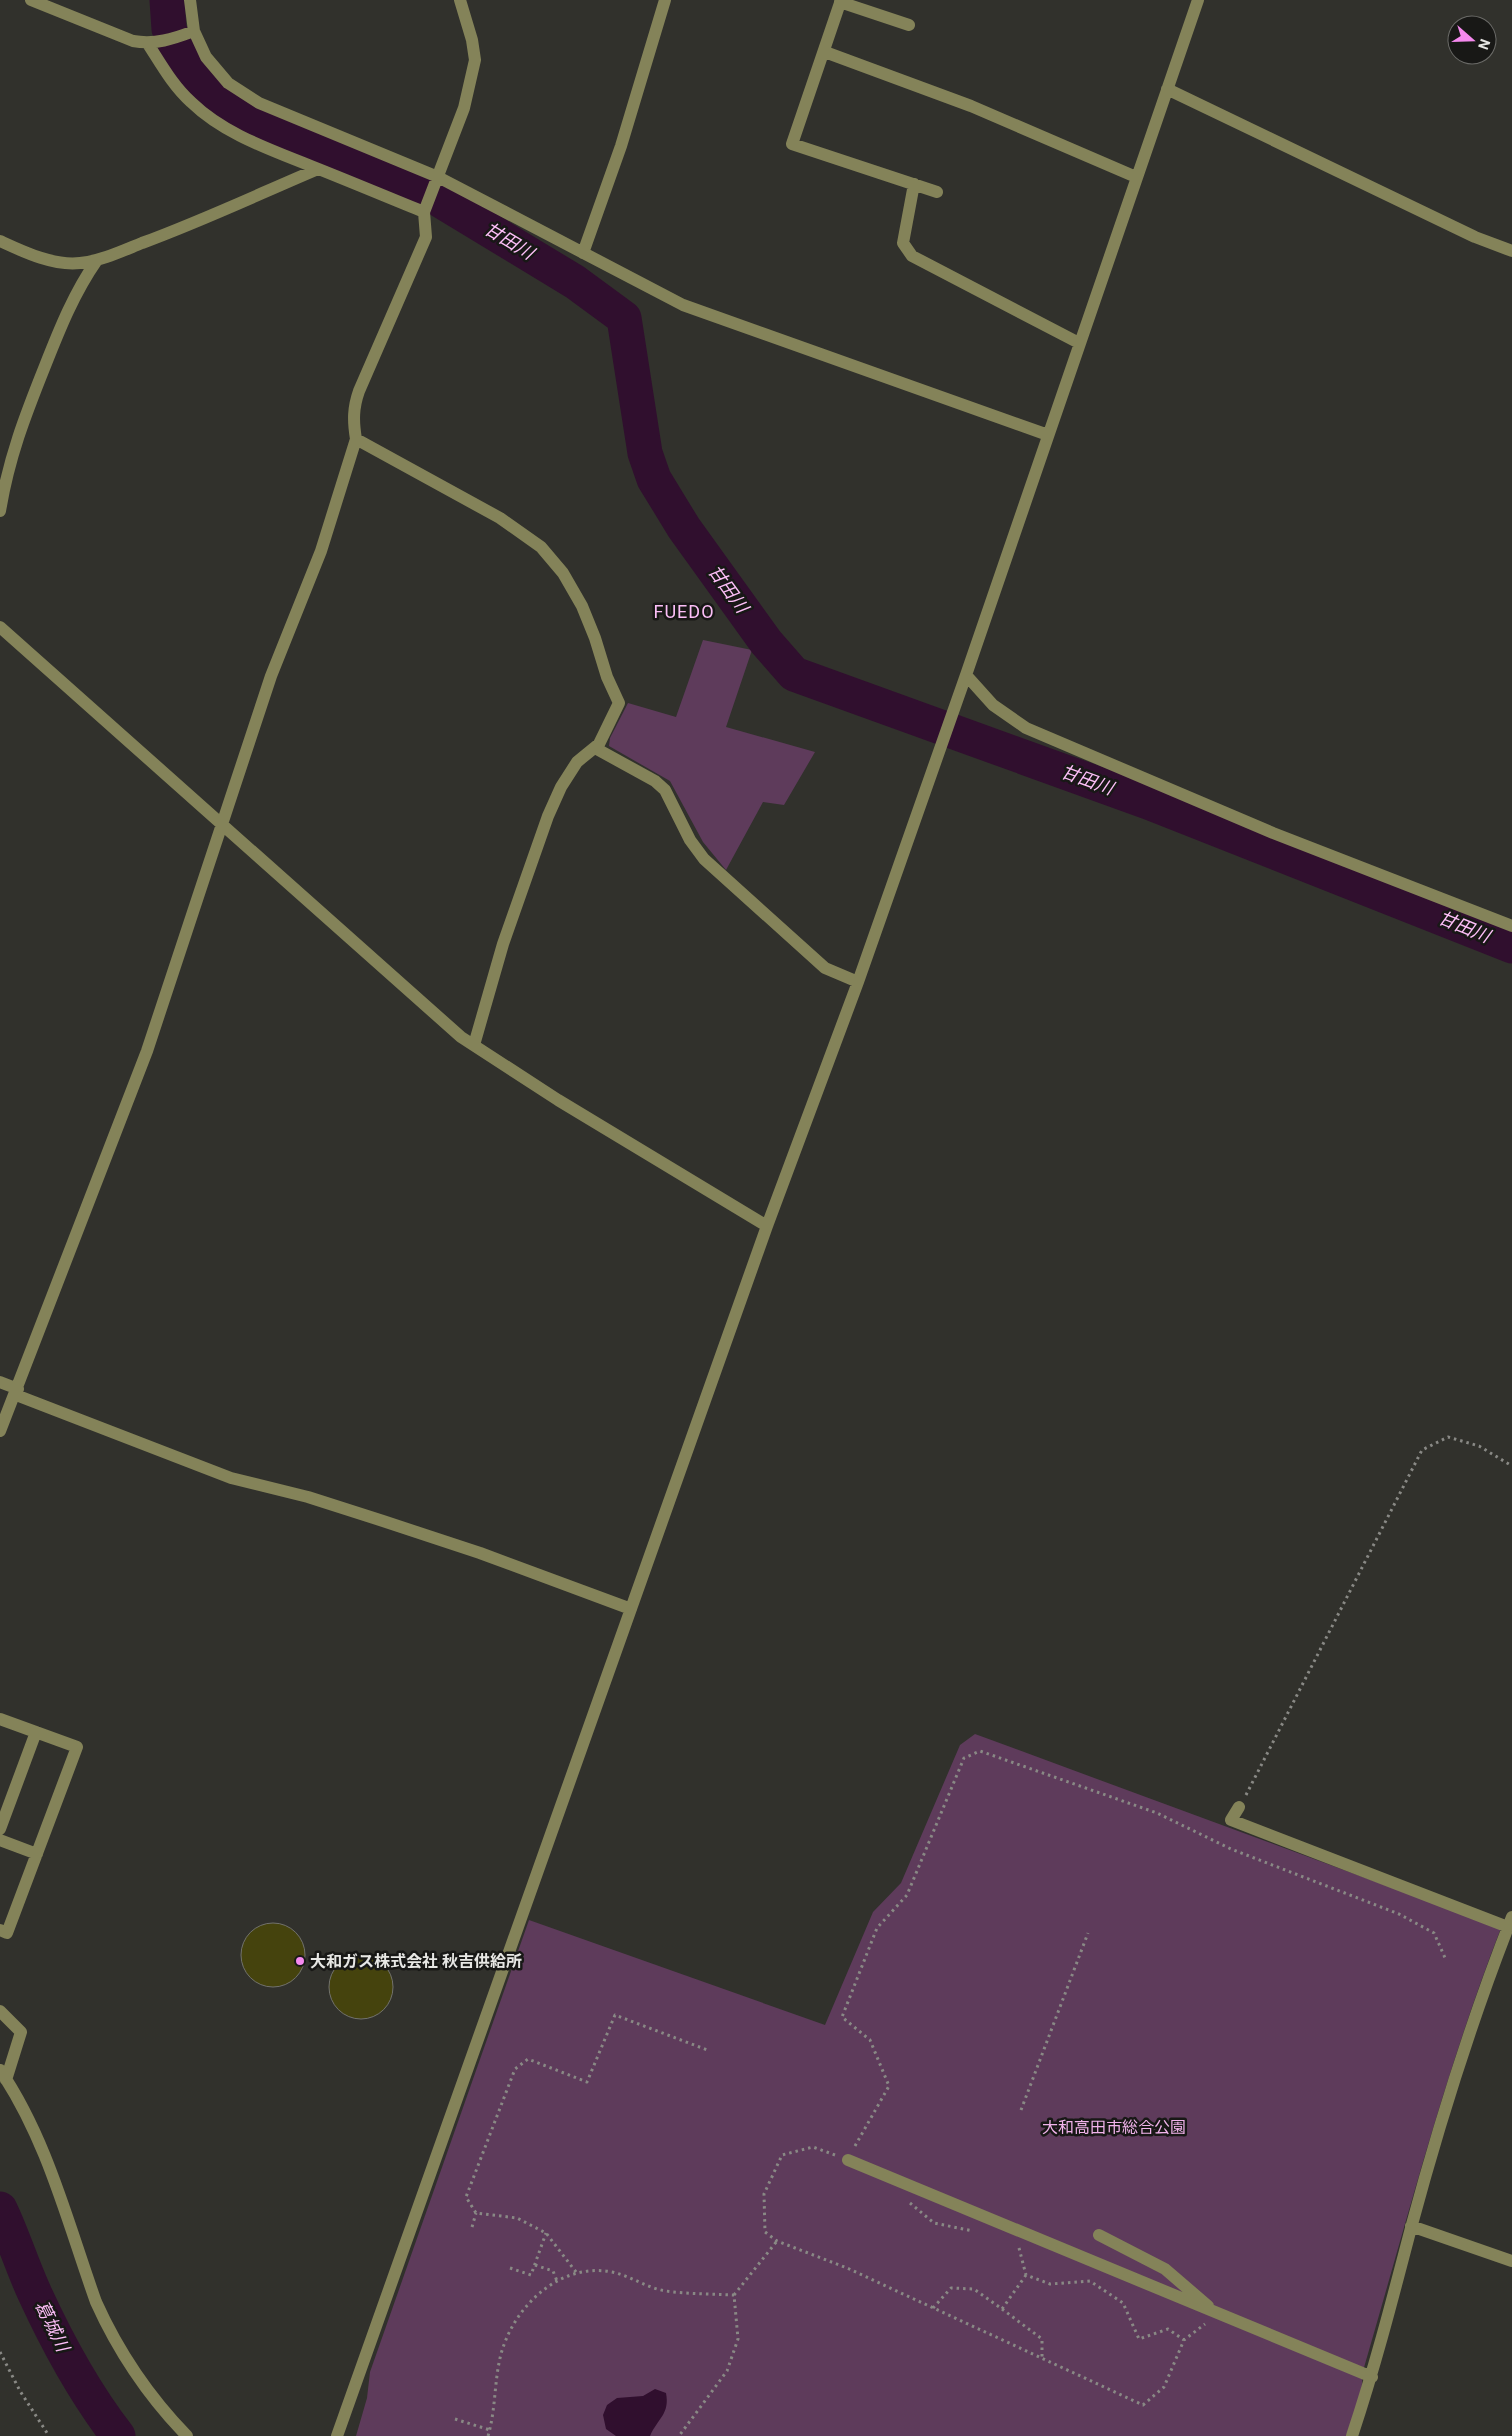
<svg xmlns="http://www.w3.org/2000/svg" width="1512" height="2436" font-family="Roboto,'Noto Sans JP',sans-serif">
<style>
.green{fill:#5e3b5b}
.water{fill:#300f2e}
.lines{fill:none;stroke-linecap:round;stroke-linejoin:round}
.river{stroke:#300f2e;stroke-width:35}
.building{fill:#45430d;stroke:#72726c}
.path{stroke:#898985;stroke-width:3;stroke-dasharray:2.5 4;stroke-linecap:butt}
.minor{stroke:#848359;stroke-width:12}
.poi-dot{fill:#f589ee;stroke:#181816;stroke-width:2}
.labels{text-anchor:middle;stroke-width:5;stroke-linejoin:round;paint-order:stroke}
.poi-label{font-size:16px;font-weight:bold;fill:#e7e7e4;stroke:#181816;text-anchor:start}
.park-label{font-size:16px;fill:#f1b3eb;stroke:#181816}
.water-label{font-size:18px;font-style:italic;fill:#fdbff8;stroke:#181816}
.neighbourhood-label{font-size:18px;letter-spacing:1px;fill:#fbbef6;stroke:#181816}
</style>
<rect width="100%" height="100%" fill="#31312c"/>
<path class="green" d="M703 640 752 650 726 727 815 752 784 805 763 802 726 870 703 842 670 781 609 746 610 738 628 703 676 717Z
M975 1734 1501 1928C1445 2072 1406 2223 1363 2371L1361 2395 1346 2436H356L367 2398 370 2372 529 1920 825 2025 873 1912 901 1883 960 1745Z"/>
<path class="water" d="M655 2389 666 2393C670 2414 658 2418 650 2436H616L606 2429 603 2415 607 2405 617 2398 643 2396Z"/>
<g class="lines">
<path class="river" d="M167 0 169 29 180 56 193 76 227 108 255 123 420 188 575 282 624 318 645 453 654 479 684 528 766 642 794 674 1148 802 1512 946
M0 2209C13 2236 22 2266 35 2294 58 2344 84 2392 118 2436"/>
</g>
<path class="building" d="M241 1955a32 32 0 1 1 64 0a32 32 0 1 1-64 0Z
M329 1987a32 32 0 1 1 64 0a32 32 0 1 1-64 0Z"/>
<g class="lines">
<path class="path" d="M1246 1795 1422 1450 1448 1437 1479 1446 1512 1466
M1021 2110 1088 1933
M855 2146 889 2086 870 2040 842 2017 877 1928 907 1895 964 1758 980 1751 1157 1813 1231 1849 1399 1914 1434 1933 1446 1960
M835 2155 813 2147 782 2155 764 2194 765 2232 777 2241 847 2268 1143 2405 1164 2387 1184 2340 1205 2324
M910 2203 934 2223 973 2231
M472 2227 476 2213
M1019 2248 1026 2275 1050 2284 1090 2281 1123 2303 1139 2339 1168 2329 1184 2340
M535 2265 553 2271 557 2281
M510 2268 531 2275 546 2233
M576 2272 546 2233 517 2218 476 2213 466 2197 515 2069 528 2059 587 2082 615 2015 710 2051
M734 2295 777 2241
M933 2308 951 2288 974 2289 1002 2309 1026 2275
M1002 2309 1042 2339V2359
M0 2352 20 2391 49 2436
M455 2419 490 2430
M488 2436C496 2409 494 2381 501 2354 514 2306 560 2262 612 2272 631 2276 647 2288 666 2291 688 2294 712 2294 734 2295L738 2339 727 2371 679 2436"/>
<path class="minor" d="M31 0 133 41C155 45 173 39 194 31
M190 0 194 31 206 57 228 83 259 103 438 177 683 305 1048 435
M841 0 792 144 937 192
M840 2 909 25
M148 44C161 64 173 86 191 102 224 134 269 149 311 166 349 181 387 197 424 212
M825 52 971 106 1136 177
M1167 89 1475 237 1512 251
M914 184 903 243 912 256 1079 343
M0 241C24 252 53 266 80 263 101 261 122 251 142 243 202 221 259 194 318 169
M583 253 621 146 665 0
M356 439 500 518 541 547 563 573 582 606 595 638 607 677 619 703 599 744 577 762 561 787 548 816 503 944 474 1045
M0 511C9 457 25 416 45 366 60 328 74 293 97 260
M0 627 461 1037 558 1100 767 1226
M966 675 993 705 1026 728 1273 833 1512 926
M595 748 655 781 665 790 690 840 704 859 825 968 858 982
M0 1382 18 1389
M16 1395 231 1478 308 1497 383 1521 480 1553 631 1609
M0 1431 147 1051 271 676 321 551 356 439C353 421 353 408 359 391L426 237 424 212 464 108 475 60 472 40 460 0
M0 1719 77 1747 7 1933 0 1930
M1239 1807 1231 1820 1508 1927
M0 1829 36 1732
M0 1840 37 1854
M0 2011 21 2032 6 2080
M0 2070C47 2139 68 2224 96 2302 119 2353 148 2396 187 2436
M848 2160 1372 2377
M1411 2226 1512 2261
M1099 2235 1165 2269 1208 2306
M337 2436 767 1226 858 982 966 675 1198 0
M1352 2436C1375 2367 1393 2297 1411 2228 1439 2124 1473 2016 1512 1917"/>
</g>
<circle class="poi-dot" cx="300" cy="1961" r="5"/>
<g class="labels">
<g class="poi-label">
<text x="310" y="1967">大和ガス株式会社 秋吉供給所</text>
</g>
<g class="park-label">
<text x="1114" y="2133">大和高田市総合公園</text>
</g>
<g class="water-label">
<text transform="translate(509 241) rotate(31)" y="6">甘田川</text>
<text transform="translate(728 589) rotate(54)" y="6">甘田川</text>
<text transform="translate(1087 780) rotate(20)" y="6">甘田川</text>
<text transform="translate(1464 927) rotate(22)" y="6">甘田川</text>
<text transform="translate(52 2326) rotate(64)" y="6">葛城川</text>
</g>
<g class="neighbourhood-label">
<text x="684" y="618">FUEDO</text>
</g>
</g>
<g transform="translate(1472 40) rotate(110)"><circle r="24" fill="#181816" stroke="#6b6b68"/>
<path d="M0-4L9 19L0 12L-9 19Z" fill="#f589ee"/>
<text y="-8" font-size="14" font-weight="bold" text-anchor="middle" fill="#e7e7e4">N</text>
</g>
</svg>
